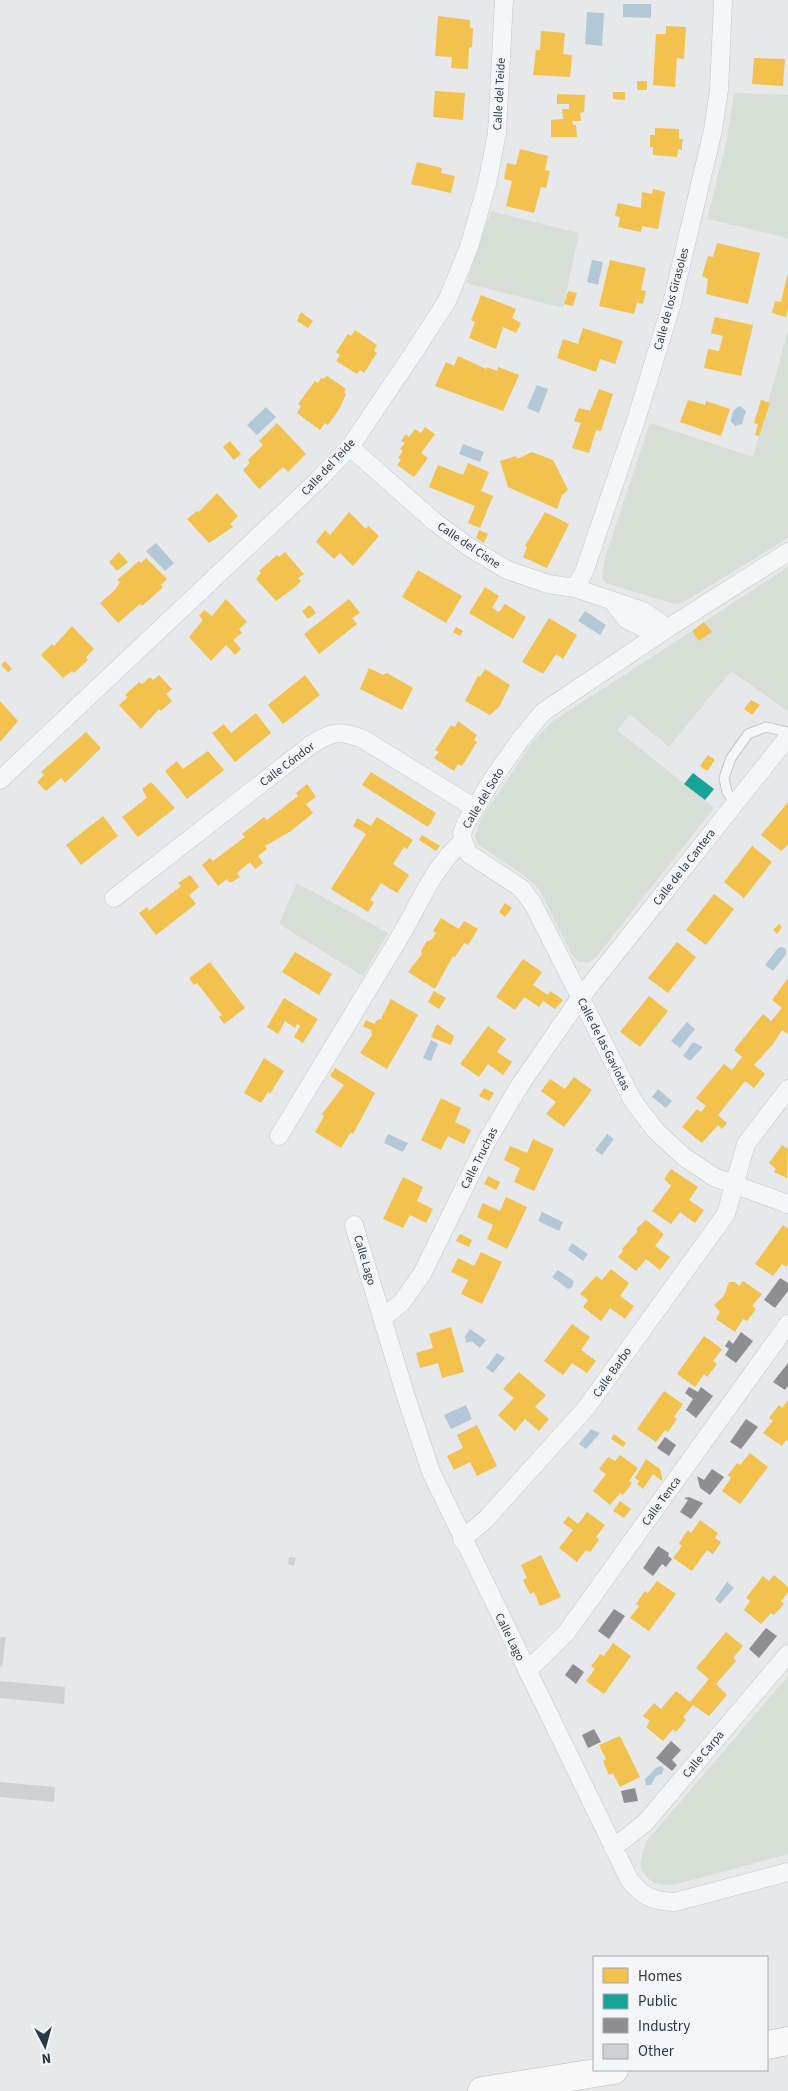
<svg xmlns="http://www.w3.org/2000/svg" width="788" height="2091" font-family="'Source Sans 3',sans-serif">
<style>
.green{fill:#d7ded5}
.water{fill:#b3c8d6}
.homes{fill:#f2c14e}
.public{fill:#17a398}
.industry{fill:#8d8d92}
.building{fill:#ced0d3}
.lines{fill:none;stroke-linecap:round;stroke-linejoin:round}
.lane-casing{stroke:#c4c6c8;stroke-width:11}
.street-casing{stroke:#c4c6c8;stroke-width:19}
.highway-casing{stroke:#b8bbbf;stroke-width:29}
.lane{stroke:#f5f6f7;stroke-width:9}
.street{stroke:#f5f6f7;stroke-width:18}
.highway{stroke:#f8f8f8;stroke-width:28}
.labels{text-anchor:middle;stroke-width:5;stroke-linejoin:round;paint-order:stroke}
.street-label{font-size:12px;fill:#2a3746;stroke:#f4f7f9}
</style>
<rect width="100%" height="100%" fill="#e6e8ea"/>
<path class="green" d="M734 93 788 95V238L707 219 727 139Z
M491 211 579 233 563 308 466 283Z
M788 331V538L682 603 674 604 606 583 602 578 605 557 650 423 753 457Z
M788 567V711L731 671 669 747 630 714 617 730 714 808 596 957 588 963 579 962 572 955 539 889 525 876 477 844 475 836 481 819 533 741 553 721 692 631 700 641 712 632 704 622Z
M297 883 388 933 363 976 279 924Z
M788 1676V1854L673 1885C656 1886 645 1881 640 1863L646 1842Z"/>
<path class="water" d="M623 4H651V18L623 17Z
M587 12 604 13 602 46 585 44Z
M592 260 603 262 598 285 587 282Z
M537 385 548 389 539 413 527 408Z
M740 406 746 411 742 424 736 426 731 422C731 416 733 408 740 406Z
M266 407 276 417 257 435 247 425Z
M463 444 484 452 480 462 459 454Z
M156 543 174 563 165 571 146 551Z
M585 611 606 625 600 635 578 621Z
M782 947 786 949V954L773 971 765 965 778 948Z
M687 1022 695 1029 680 1048 671 1041Z
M431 1040 438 1044 431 1061 423 1058Z
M693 1042 703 1047 690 1061 683 1056Z
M658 1089 672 1101 666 1108 652 1097Z
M388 1134 408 1143 403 1152 384 1143Z
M607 1134 614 1139 602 1155 595 1150Z
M542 1212 563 1222 559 1231 538 1221Z
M572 1243 588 1254 583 1261 568 1250Z
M558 1270 574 1281 572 1287 568 1289 552 1277Z
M470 1329 486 1340 480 1348 471 1341 466 1343 465 1336Z
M497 1353 505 1358 493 1373 486 1368Z
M466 1405 472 1419 451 1429 444 1415Z
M591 1429 600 1433 586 1449 579 1444Z
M727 1582 734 1588 720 1604 715 1599Z
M661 1766 664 1769 662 1774 656 1776 651 1785H646L645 1779 657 1767Z"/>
<path class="homes" d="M438 16 470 20V28H473L472 47 469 48 468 69 451 68 452 57 435 56Z
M666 26 686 27 684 59 677 58 675 87 653 85 656 34H666Z
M541 31 565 33 563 54 572 55 570 77 533 75 536 50H540Z
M754 58 785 59 783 86 752 84Z
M637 81H647V90H637Z
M435 91 465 93 463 120 433 117Z
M613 92H625V100L613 99Z
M557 94 585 95 584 112 580 113 581 121H572L573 125H576L577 137H551V120L563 119 562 109H569V104H557Z
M655 128 679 129V139H683L682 144V150L678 149 677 157 653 155V147H650V135H655Z
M520 149 548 156 545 170 550 171 546 188 541 187 534 213 506 206 512 181 504 179 507 163 516 165Z
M417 162 442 168 441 173 455 176 451 193 411 184Z
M653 189 665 192 658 229 642 226 641 232 618 227 620 217 615 216 618 203 641 208 642 192 652 194Z
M717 243 760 253 748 304 706 294 708 279 702 276 708 256 713 257Z
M610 260 646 268 641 290 646 291 643 304 637 302 634 314 599 306Z
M788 272V309L786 317 772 313 775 301 781 302Z
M568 291 577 293 573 306 564 304Z
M481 295 516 309 512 318 521 323 516 333 503 327 496 349 469 338 475 322 471 320Z
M301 312 313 321 308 328 297 321Z
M715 317 753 325 741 376 704 368 708 349 719 351 721 343 723 336 711 333Z
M583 328 623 341 615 364 600 359 596 372 557 358 563 339 578 344Z
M355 330 377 345 374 351 377 353 371 362 364 373 360 370 357 374 336 361 340 355 336 352 348 334 351 336Z
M458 356 486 369 487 367 497 371 498 367 519 375 503 411 435 386 446 362 454 366Z
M327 376 346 389 344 392 346 394 340 408 328 425 325 423 320 430 297 413 301 406 298 404 315 381 318 383 321 378 324 379Z
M599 389 613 394 601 431 596 430 589 453 572 448 581 423 574 421 579 408 590 411Z
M688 400 705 405 706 401 730 409 721 436 680 422Z
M761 400 770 403 759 436 755 435 758 424 754 423Z
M277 423 306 454 288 472 283 467 259 489 243 470 250 463 248 460 263 445 259 441Z
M425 427 435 434 421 453 428 458 414 477 397 465 401 460 398 458 403 451 400 449 405 443 401 441 406 434 409 437 415 429 421 433Z
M230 441 241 454 234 460 223 447Z
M532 452 553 460 568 490 562 495 557 509 508 487 500 461 516 456 517 459Z
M468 463 489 472 481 491 493 496 480 528 468 523 475 506 429 487 438 465 463 475Z
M217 493 238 516 230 524 233 527 209 543 187 519 197 511 199 512Z
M349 512 366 529 368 526 379 536 353 566 340 553 334 559 316 542 325 530 330 535Z
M545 512 569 524 547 568 523 557 527 547 525 546Z
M479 530 488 534 484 543 476 538Z
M119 552 128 562 117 571 109 562Z
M285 552 304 574 298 578 301 581 294 588 276 601 256 579 261 573 259 571 277 555 279 557Z
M146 558 167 579 161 585 163 587 151 598 142 606 140 604 118 623 100 603 115 590 120 582 117 580 139 561 141 563Z
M418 570 462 596 446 623 402 597Z
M485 587 499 596 492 608 499 612 505 604 526 617 513 639 469 613Z
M226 599 247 622 239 629 242 633 233 640 241 649 235 655 226 645 211 661 189 637 203 620 199 616 204 610 212 616Z
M349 599 360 613 352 618 357 624 319 654 304 634Z
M310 605 316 613 308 619 302 611Z
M549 618 577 635 563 659 556 654 543 674 522 662Z
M704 622 712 632 699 641 692 631Z
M72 626 94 649 86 657 88 660 74 673 72 671 63 678 41 655 52 644 54 646Z
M456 627 463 631 460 636 453 632Z
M5 661 12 669 8 672 1 665Z
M369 668 383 675 387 673 413 688 402 710 360 689Z
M485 669 510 685 499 707 490 715 465 701 478 676 480 677Z
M159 675 172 689 166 694 172 701 161 711 159 709 141 729 119 705 128 697 125 695 139 682 142 684 150 677 153 680Z
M305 675 320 695 283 724 268 705Z
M751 700 760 705 752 715 744 709Z
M0 701 18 721 0 742Z
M256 713 271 733 235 762 212 733 224 724 231 733Z
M458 721 477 735 474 740 477 742 462 766 458 764 454 771 434 758 439 752 435 750 451 725 455 727Z
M86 732 101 748 65 783 61 778 46 791 37 782 44 775 41 772Z
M208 751 224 770 187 799 165 771 177 761 183 769Z
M708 755 715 760 707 771 700 766Z
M371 772 436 813 428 827 362 785Z
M151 782 175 808 138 837 122 817 147 798 142 789Z
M307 784 316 797 306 804 313 813 291 831 265 846 267 849 258 856 263 863 255 869 250 862 237 873 240 877 230 883 227 879 218 886 202 865 210 858 213 861 245 837 242 834 264 817 267 820 298 796 296 793Z
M788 802V845L781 851 761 835Z
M103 816 118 836 81 865 66 845Z
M377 817 413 840 407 849 404 847 393 864 409 875 404 883 397 893 381 883 370 900 374 902 368 912 331 889 366 834 353 826 357 818 371 826Z
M422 835 440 846 436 851 419 840Z
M752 846 772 862 744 898 724 882Z
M190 875 199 887 189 895 196 904 156 935 139 913 147 907 149 911 181 886 178 883Z
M714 894 734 909 706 945 686 930Z
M505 903 512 908 505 917 499 912Z
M441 918 459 929 464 921 478 929 468 945 464 943 455 957 453 956 435 989 408 972 422 954 421 951 427 941 431 940 436 933 433 931Z
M779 924 782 927 777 934 773 930Z
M677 942 696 957 668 993 648 978Z
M295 952 332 974 319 995 282 972Z
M523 959 542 972 533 985 548 995 550 991 563 1000 555 1009 543 1001 539 1007 524 997 515 1010 496 997Z
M210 962 245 1008 224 1024 219 1017 222 1015 197 983 194 985 189 978Z
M788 978V1034L782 1030 773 1044 754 1065 765 1074 754 1088 745 1081 718 1115 727 1123 722 1129 718 1125 702 1143 682 1127 697 1109 701 1112 706 1106 696 1098 724 1064 732 1070 742 1057 734 1050 763 1014 771 1021 782 1008 772 1000Z
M434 991 446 998 439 1009 428 1002Z
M649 996 668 1011 640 1047 620 1032Z
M284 998 318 1019 303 1043 294 1037 300 1026 297 1024 295 1028 285 1021 278 1034 267 1027Z
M391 999 418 1015 387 1069 360 1053 372 1035 371 1030 363 1026 366 1020 374 1024 377 1020 381 1019Z
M437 1024 454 1036 451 1045 431 1037Z
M488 1026 506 1039 497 1052 512 1062 503 1075 488 1064 479 1077 460 1064Z
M264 1058 284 1071 270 1094 268 1092 261 1103 244 1093Z
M335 1068 375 1093 353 1134 351 1132 341 1148 315 1132 324 1116 322 1114 344 1085 330 1076Z
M574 1077 592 1090 564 1127 546 1114 556 1102 541 1091 550 1079 565 1089Z
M484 1088 494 1093 489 1101 479 1096Z
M441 1098 461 1108 455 1122 471 1130 464 1144 448 1136 441 1150 421 1140Z
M533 1139 554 1149 534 1191 514 1182 520 1168 504 1160 510 1146 527 1153Z
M782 1145 788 1149 787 1178 774 1172 776 1169 769 1163Z
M671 1169 698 1187 689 1200 704 1210 695 1223 680 1212 671 1224 652 1211 671 1186 664 1179Z
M488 1176 500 1182 496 1190 484 1184Z
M403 1177 423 1187 417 1201 433 1209 426 1223 410 1215 403 1228 383 1219Z
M506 1197 527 1207 507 1249 487 1239 493 1225 477 1217 483 1203 500 1211Z
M646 1220 664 1234 655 1246 670 1257 660 1270 646 1259 636 1271 618 1257 623 1251 622 1249 637 1232V1228Z
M783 1225 788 1229V1264L786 1267 782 1264 773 1276 755 1264Z
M460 1234 472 1240 469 1247 456 1241Z
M481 1252 502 1262 482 1304 461 1294 468 1280 451 1272 458 1258 474 1266Z
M611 1269 629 1283 620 1296 634 1306 625 1319 610 1308 601 1321 583 1307 588 1300 580 1294 596 1276 602 1280Z
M743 1281 762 1294 752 1306 756 1309 747 1321 743 1319 735 1332 716 1319 720 1312 714 1305 724 1296 729 1282H735L739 1286Z
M572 1324 590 1337 581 1350 596 1361 587 1373 572 1363 563 1375 544 1361Z
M451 1327 464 1372 442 1378 438 1363 420 1368 416 1353 433 1348 429 1334Z
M704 1336 722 1349 713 1361 717 1364 707 1377 704 1374 695 1387 677 1374Z
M519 1372 546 1395 535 1407 549 1419 539 1431 525 1419 515 1431 498 1415 514 1398 503 1389Z
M664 1391 683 1404 674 1417 677 1419 668 1432 665 1430 656 1442 637 1429Z
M788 1400V1441L786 1440 782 1446 763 1433 773 1421 769 1418 779 1405 782 1408Z
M477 1425 497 1466 477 1476 470 1462 454 1470 447 1456 463 1448 457 1435Z
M614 1434 626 1443 623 1447 611 1439Z
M750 1453 768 1467 740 1504 722 1491 731 1478 728 1475 732 1470 737 1463 740 1465Z
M620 1455 638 1468 629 1481 632 1483 623 1495 620 1493 610 1505 593 1491 606 1474 599 1469 608 1457 615 1461Z
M646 1459 660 1469 662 1477V1481L653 1474 643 1489 637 1484 639 1481 635 1478Z
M620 1501 631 1509 624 1518 613 1511Z
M587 1512 605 1525 596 1537 599 1540 590 1552 586 1550 577 1562 559 1548 573 1530 563 1523 568 1516 578 1524Z
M700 1520 718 1533 715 1538 721 1542 713 1554 707 1550 692 1571 673 1558 682 1546 679 1543 688 1530 691 1533Z
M541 1555 561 1597 540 1606 534 1592 530 1594 523 1580 527 1578 521 1565Z
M774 1575 788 1587V1592L781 1601 784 1604 774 1615 771 1613 761 1624 744 1610 750 1601 746 1598 763 1576 769 1581Z
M657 1581 676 1594 649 1631 630 1618 639 1606 636 1604 645 1591 648 1593Z
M726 1632 743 1646 733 1658 736 1661 716 1684 727 1695 709 1716 693 1705 683 1717 686 1720 676 1732 673 1729 663 1741 646 1727 650 1721 643 1716 654 1703 661 1709 676 1691 690 1702 709 1679 696 1668Z
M613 1643 631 1656 604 1694 586 1681 595 1669 591 1666 596 1660 600 1654 604 1656Z
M620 1736 640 1777 620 1787 613 1773 609 1775 603 1761 606 1759 599 1745Z"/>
<path class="public" d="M693 773 714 789 705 800 684 784Z"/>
<path class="industry" d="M780 1278 788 1283V1291L775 1308 764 1300Z
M741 1332 753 1341 736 1363 725 1355 729 1349 725 1346 729 1340 733 1344Z
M788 1363V1386L785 1390 773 1382Z
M689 1387 698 1392 701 1387 713 1396 696 1418 686 1410 693 1399 685 1393Z
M746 1419 758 1427 741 1449 730 1442Z
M665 1437 676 1445 669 1456 657 1448Z
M712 1469 724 1477 710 1495 700 1488 697 1476 704 1480Z
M689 1497 703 1503 691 1519 680 1512 688 1500 684 1498Z
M658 1546 669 1553 668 1556 672 1559 666 1567 662 1564 653 1576 643 1568Z
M614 1609 625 1616 609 1639 598 1631Z
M766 1628 777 1636 759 1658 749 1649Z
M573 1664 584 1672 576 1684 565 1675Z
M594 1729 601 1742 588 1748 582 1735Z
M671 1741 681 1750 672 1760 677 1765 672 1771 656 1758Z
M635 1788 638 1801 624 1803 621 1791Z"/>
<path class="building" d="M289 1557 296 1558 294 1566 288 1564Z
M0 1637H6L2 1667 0 1666Z
M0 1681 65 1687 64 1704 0 1698Z
M0 1782 55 1787 54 1802 0 1797Z"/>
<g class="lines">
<g class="lane-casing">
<path id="lane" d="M735 803 727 792 724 778 731 758 748 734 766 727 788 732"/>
</g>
<g class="street-casing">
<path id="street" d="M350 447 436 523 469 547 507 570 548 584 575 588 643 611 668 628
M575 588 584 572 636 420 672 303 713 130 719 90 723 0
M612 601 626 619 657 635
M0 780 315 483 350 447 414 352 447 301 469 247 487 184 497 133 504 0
M463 841 469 854 521 888 533 904 633 1101 656 1131 684 1157 714 1177 788 1204
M114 898 308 747C331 732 337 729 363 739L475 808
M279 1136C320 1069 360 1002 401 935 420 902 434 866 463 841L462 833 466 823 492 780 520 740 543 712 668 628 788 552
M354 1225 407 1400 431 1472 630 1881C645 1898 653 1901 675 1902L788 1872
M383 1318 402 1302 422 1274 488 1139 520 1085 580 998 788 737
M462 1540 486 1519 586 1408 726 1214 746 1144 788 1089
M527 1671 566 1633 788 1324
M613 1848 645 1823 788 1654"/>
</g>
<g class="highway-casing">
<path id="highway" d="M767 2045 788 2041
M482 2091 614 2070"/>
</g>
<use href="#lane" class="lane"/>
<use href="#street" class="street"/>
<use href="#highway" class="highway"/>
</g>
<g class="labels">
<g class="street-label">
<text transform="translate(499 94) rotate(-87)" y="4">Calle del Teide</text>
<text transform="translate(671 299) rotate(-75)" y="4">Calle de los Girasoles</text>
<text transform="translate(328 467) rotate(-47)" y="4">Calle del Teide</text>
<text transform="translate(469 545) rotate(34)" y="4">Calle del Cisne</text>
<text transform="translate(287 764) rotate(-37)" y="4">Calle Cóndor</text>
<text transform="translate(483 798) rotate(-59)" y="4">Calle del Soto</text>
<text transform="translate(684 867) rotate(-52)" y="4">Calle de la Cantera</text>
<text transform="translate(604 1044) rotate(63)" y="4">Calle de las Gaviotas</text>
<text transform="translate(479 1158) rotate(-63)" y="4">Calle Truchas</text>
<text transform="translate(365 1260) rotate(73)" y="4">Calle Lago</text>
<text transform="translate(612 1372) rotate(-55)" y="4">Calle Barbo</text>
<text transform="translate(661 1501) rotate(-54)" y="4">Calle Tenca</text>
<text transform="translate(510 1637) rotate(64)" y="4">Calle Lago</text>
<text transform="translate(703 1754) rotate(-50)" y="4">Calle Carpa</text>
</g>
</g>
<rect x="593" y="1956" width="175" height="115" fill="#f4f7f9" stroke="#a3aab1"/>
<rect x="603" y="1968" width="25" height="15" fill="#f2c14e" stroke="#a3aab1"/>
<text x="638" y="1981" font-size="15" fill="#2a3746">Homes</text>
<rect x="603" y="1994" width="25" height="15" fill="#17a398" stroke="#a3aab1"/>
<text x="638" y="2006" font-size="15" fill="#2a3746">Public</text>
<rect x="603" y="2018" width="25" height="15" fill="#8d8d92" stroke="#a3aab1"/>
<text x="638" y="2031" font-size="15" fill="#2a3746">Industry</text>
<rect x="603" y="2044" width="25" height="15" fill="#ced0d3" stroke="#a3aab1"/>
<text x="638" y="2056" font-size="15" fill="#2a3746">Other</text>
<g transform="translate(45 2046) rotate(174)" stroke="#f4f7f9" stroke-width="4" paint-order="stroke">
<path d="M0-4L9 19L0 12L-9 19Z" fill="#2a3746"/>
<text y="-8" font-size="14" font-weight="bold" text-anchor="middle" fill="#2a3746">N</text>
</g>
</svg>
